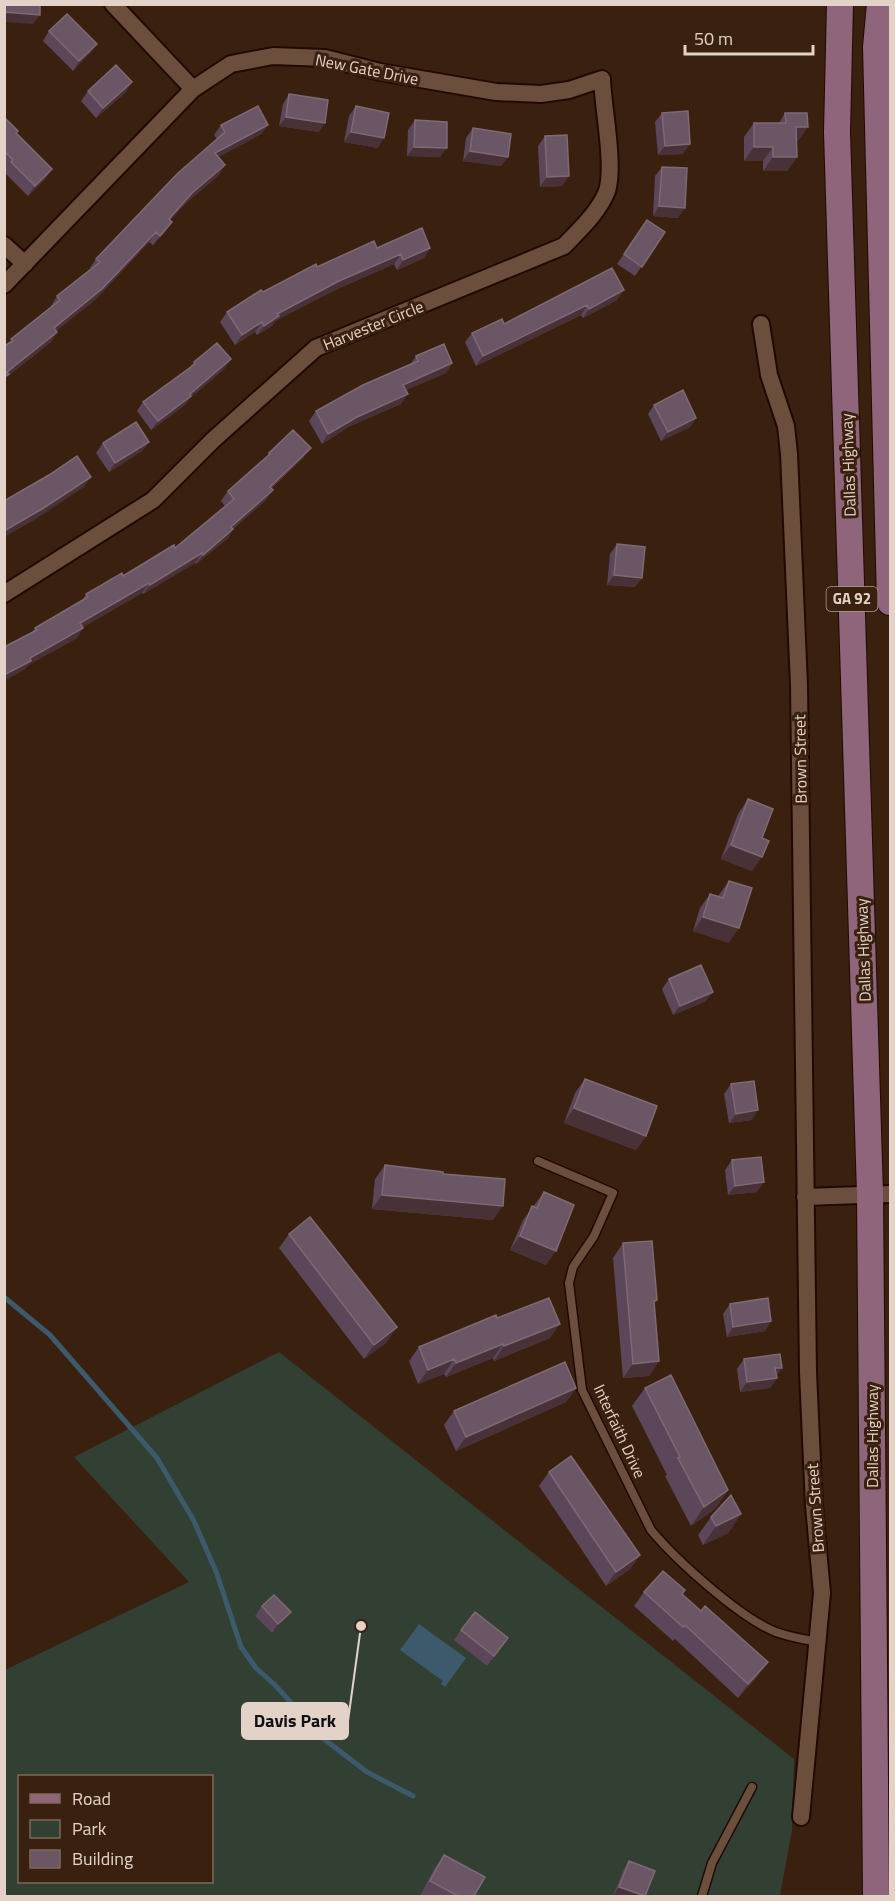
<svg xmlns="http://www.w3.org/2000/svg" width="895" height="1901" font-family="'Titillium Web',sans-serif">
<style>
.green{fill:#314033;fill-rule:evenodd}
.water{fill:#3d5a6d}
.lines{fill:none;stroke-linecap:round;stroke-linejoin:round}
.stream{stroke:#3d5a6d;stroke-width:5}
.service-casing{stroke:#200a00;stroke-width:11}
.minor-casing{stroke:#200a00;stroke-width:20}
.primary-casing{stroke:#200a00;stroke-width:28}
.service{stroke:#6b4f3c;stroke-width:8}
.minor{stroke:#6b4f3c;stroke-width:16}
.primary{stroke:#8e657a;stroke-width:26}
.wall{fill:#5c4659}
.shaded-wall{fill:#483137}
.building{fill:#6b5665;stroke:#7e6974;stroke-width:1.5}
.labels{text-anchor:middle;stroke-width:6;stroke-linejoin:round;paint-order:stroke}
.shield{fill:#3a210f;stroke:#b09d90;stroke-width:1.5}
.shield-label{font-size:15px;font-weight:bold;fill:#e3d2c7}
.street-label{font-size:16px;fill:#e3d2c7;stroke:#3a210f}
.leader{fill:none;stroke:#e3d2c7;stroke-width:2}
.callout-dot{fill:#e3d2c7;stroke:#3a210f;stroke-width:2}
.callout{fill:#e3d2c7;stroke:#e3d2c7;stroke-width:2}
.callout-label{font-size:18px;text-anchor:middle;font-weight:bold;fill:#111}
</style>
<rect width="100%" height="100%" fill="#3a210f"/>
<path class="green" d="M279 1352 794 1759 792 1830 780 1896H5V1670L189 1582 74 1457ZM20 1776H212V1882H20Z"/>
<path class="water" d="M419 1624 466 1658 445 1687 441 1684 443 1681 400 1650Z"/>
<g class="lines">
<path class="stream" d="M4 1297 50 1335 157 1458 194 1521 217 1574 241 1647 256 1668 275 1685 324 1739 367 1772 413 1796"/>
<g class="service-casing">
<path id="service" d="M538 1161 613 1193 594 1236 573 1267 569 1283 582 1390 651 1530C676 1560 740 1618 776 1632 789 1637 804 1639 817 1642
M702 1896 712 1863 752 1787"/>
</g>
<g class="minor-casing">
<path id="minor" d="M113 4 193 89
M4 245 25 264
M4 285 193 89 231 64 273 56 325 58 380 72 496 92 541 94 569 90 602 79C603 108 615 165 607 191 599 212 579 230 564 246L316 348 213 440 153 500 4 594
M761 324 769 375 786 426 789 454 799 685 808 1372 814 1506 822 1593 801 1817
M805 1197 890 1194"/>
</g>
<g class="primary-casing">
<path id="primary" d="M840 4 837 132 870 1194 876 1896
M880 4 876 47 890 602"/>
</g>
<use href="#service" class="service"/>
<use href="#minor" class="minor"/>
<use href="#primary" class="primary"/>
</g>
<path class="wall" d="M49 31 97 44 90 53 73 71 43 41Z
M88 91 126 92 96 118 81 101Z
M289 94 319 132 279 126 283 104Z
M356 106 378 148 344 142 349 116Z
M662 113 683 154 658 155 655 122Z
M785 113 798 141H796L797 157 787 171H763V161H744V137L754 123H779Z
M4 117 17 133 52 169 45 179 28 196 4 172 6 169 4 168Z
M415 120 440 157 407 156 408 130Z
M221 125H268L261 134 218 157 219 175 186 203 170 220 165 232 153 245 149 242 96 299 56 331 57 332 51 342 8 376 4 381V346L51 307V306L57 296 91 269 90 268 96 259 217 139 214 135Z
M473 128 501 166 463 161 466 138Z
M545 136 562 186 540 187 538 146Z
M662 167 678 218 653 216 655 176Z
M647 220 665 232 635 276 617 264Z
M377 248H430L424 258 397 270 394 264 333 291 275 321 272 326 257 335 255 332 235 345 220 322 227 312 317 267Z
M612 268 617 300 583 318 581 315 476 366 465 342 472 333 504 324Z
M416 356 452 363 446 373 406 390 401 404 350 426 322 444 309 421 316 411 410 365Z
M231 359 224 369 190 398 185 405 151 430 137 411 143 402 190 367 194 362Z
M654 405 696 418 690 427 661 441 648 414Z
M149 442 142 451 109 472 96 453 103 443Z
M269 453 304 457 272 488 266 500 233 529 227 539 196 564 195 563 143 594 142 593 83 627 77 638 28 665 24 670 31 633 35 628 81 602 86 594 123 576 175 548 225 506 221 501 228 491 265 459Z
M617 544 635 587 607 585 610 554Z
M748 799 762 838 752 871 721 859 738 814Z
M729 881V943L693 931 700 908 710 894 718 896Z
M669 979 706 1001 673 1015 662 989Z
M585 1079 646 1136 636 1150 564 1123 575 1093Z
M731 1084 752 1120 729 1123 724 1094Z
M732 1160 757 1192 728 1195 725 1170Z
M385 1165 443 1174 493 1220 372 1209 375 1179Z
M544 1192 546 1265 510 1250 523 1220Z
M289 1234 387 1342 364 1359 279 1248Z
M623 1243 657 1300 654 1304 659 1361 649 1376 623 1378 613 1258Z
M730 1304 771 1321 765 1331 727 1337 723 1314Z
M497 1318 550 1338 494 1361 493 1358 446 1377 444 1374 418 1384 409 1361 419 1347Z
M744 1359 782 1368 776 1376 777 1378 770 1388 740 1392 737 1369Z
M576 1388 566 1402 456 1451 444 1425 454 1411Z
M645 1388 728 1490 715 1509 691 1526 665 1476 667 1475 632 1406Z
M549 1472 640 1555 630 1569 606 1586 539 1486Z
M741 1514 728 1533 703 1545 698 1535 711 1517Z
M644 1592 682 1594 758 1676 738 1698 675 1639 673 1641 634 1606Z
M262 1606 291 1612 284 1621 272 1633 255 1616Z
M461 1630 508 1638 487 1666 454 1640Z
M444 1855 474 1896H420L434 1869Z
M629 1861 645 1896H613L623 1871Z"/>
<path class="shaded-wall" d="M4 12 40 15 33 24 4 22Z
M97 44 90 53 73 71 79 61Z
M132 82 126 92 96 118 103 108Z
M286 117 325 123 319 132 279 126Z
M268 125 261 134 208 163 215 153Z
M796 127H808L798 141H786Z
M351 132 384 138 378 148 344 142Z
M690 144 683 154 658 155 665 146Z
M414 147 447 148 440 157 407 156Z
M754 147H773L763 161H744Z
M470 151 508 157 501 166 463 161Z
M773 157H797L787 171H763Z
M225 165 219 175 186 203 162 228 169 219 192 193Z
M52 169 45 179 28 196 35 186Z
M569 176 562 186 540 187 547 177Z
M659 206 685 208 678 218 653 216Z
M172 222 165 232 153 245 160 236Z
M156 232 149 242 96 299 47 338 54 328Z
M430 248 424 258 397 270 403 260Z
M401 254 394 264 333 291 275 321 272 326 257 335 264 326 277 314 339 281Z
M624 290 617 300 583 318 589 309Z
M587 305 581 315 476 366 483 356Z
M262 322 255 332 235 345 242 335Z
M57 332 51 342 8 376 4 381V376L7 372Z
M231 359 224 369 190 398 185 405 151 430 158 421Z
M452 363 446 373 397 394 403 385Z
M408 394 401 404 350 426 322 444 328 434 357 417Z
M696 418 690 427 661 441 668 432Z
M149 442 142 451 109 472 115 463Z
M311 448 304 457 263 496 270 487Z
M91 477 84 487 36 519 4 537V531Z
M273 490 266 500 224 536 231 527Z
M233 529 227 539 196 564 203 555Z
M202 553 195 563 143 594 150 585Z
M614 575 642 578 635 587 607 585Z
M149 583 142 593 74 632 80 623Z
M83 628 77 638 28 665 24 670 4 681V675L30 658Z
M731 845 762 857 752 871 721 859Z
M703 917 739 928 729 943 693 931Z
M713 992 706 1001 673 1015 680 1006Z
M574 1108 646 1136 636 1150 564 1123Z
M758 1110 752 1120 729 1123 736 1114Z
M764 1182 757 1192 728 1195 735 1186Z
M382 1195 503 1206 493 1220 372 1209Z
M520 1236 556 1251 546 1265 510 1250Z
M771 1321 765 1331 727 1337 733 1327Z
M560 1324 550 1338 494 1361 504 1346Z
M397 1327 387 1342 364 1359 374 1345Z
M503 1344 493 1358 446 1377 456 1363Z
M454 1359 444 1374 418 1384 428 1370Z
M659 1361 649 1376 623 1378 633 1364Z
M775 1368H782L775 1377Z
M777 1378 770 1388 740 1392 747 1382Z
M576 1388 566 1402 456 1451 466 1437Z
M728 1490 715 1509 691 1526 704 1507Z
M741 1514 728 1533 703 1545 716 1526Z
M640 1555 630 1569 606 1586 616 1572Z
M291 1612 284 1621 272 1633 278 1624Z
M768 1662 758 1676 738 1698 748 1684Z
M619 1887 644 1896H613Z"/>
<path class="building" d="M4 4H40V15L4 12Z
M67 14 97 44 79 61 49 31Z
M116 65 132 82 103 108 88 91Z
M289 94 328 100 325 123 286 117Z
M258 106 268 125 215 153 225 165 192 193 169 219 172 222 160 236 156 232 102 289 54 328 57 332 7 372 9 374 4 377V346L13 341 11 339 60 300 57 296 100 262 96 259 177 174 225 132 221 125Z
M356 106 389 113 384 138 351 132Z
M688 111 690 144 665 146 662 113Z
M785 113H807L808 127H796L797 157H773V147H754V123H786Z
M4 117 18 131 16 133 52 169 35 186 11 162 13 160 4 151Z
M415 120 447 122V148L414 147Z
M473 128 511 134 508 157 470 151Z
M567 135 569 176 547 177 545 136Z
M662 167 687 168 685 208 659 206Z
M647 220 665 232 642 267 624 254Z
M422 228 430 248 403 260 401 254 339 281 277 314 279 316 264 326 262 322 242 335 227 312 261 290 263 292 316 264 317 267 374 241 377 248Z
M612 268 624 290 589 309 587 305 483 356 472 333 502 319 504 324Z
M217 343 231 359 190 394 191 396 158 421 143 402 195 364 194 362Z
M444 344 452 363 403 385 408 394 357 417 328 434 316 411 363 385 418 361 416 356Z
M683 390 696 418 668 432 654 405Z
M136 422 149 442 115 463 103 443Z
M293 430 311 448 270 487 273 490 231 527 233 529 203 555 202 553 150 585 149 583 80 623 83 628 30 658 31 661 4 675V647L37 630 35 628 88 597 86 594 122 573 123 576 174 545 175 548 234 499 228 491 270 454 269 453Z
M77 456 91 477 42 509 4 531V501L49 475Z
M617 544 645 547 642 578 614 575Z
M748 799 773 809 762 838 769 841 762 857 731 845Z
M729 881 752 888 739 928 703 917 710 894 723 898Z
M701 965 713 992 680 1006 669 979Z
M585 1079 657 1106 646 1136 574 1108Z
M754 1081 758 1110 736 1114 731 1084Z
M761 1157 764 1182 735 1186 732 1160Z
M385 1165 443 1172V1174L505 1179 503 1206 382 1195Z
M544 1192 574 1205 556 1251 520 1236 532 1206 537 1208Z
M310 1217 397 1327 374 1345 289 1234Z
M652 1241 657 1300 654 1301 659 1361 633 1364 623 1243Z
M549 1298 560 1324 504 1346 503 1344 456 1363 454 1359 428 1370 419 1347 496 1315 497 1318Z
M768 1298 771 1321 733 1327 730 1304Z
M780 1354 782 1368H775L777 1378 747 1382 744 1359Z
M565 1362 576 1388 466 1437 454 1411Z
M671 1375 728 1490 704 1507 678 1458 680 1457 645 1388Z
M571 1456 640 1555 616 1572 549 1472Z
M731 1495 741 1514 716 1526 711 1517Z
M663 1571 685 1590 682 1594 701 1611 705 1606 768 1662 748 1684 685 1625 683 1627 644 1592Z
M274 1595 291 1612 278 1624 262 1606Z
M475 1612 508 1638 494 1656 461 1630Z
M444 1855 485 1877 474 1896H458L430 1881Z
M629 1861 655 1871 645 1896 619 1887Z"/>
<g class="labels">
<rect class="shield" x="826.5" y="587" width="51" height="24" rx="4.5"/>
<g class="shield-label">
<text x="852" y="604">GA 92</text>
</g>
<g class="street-label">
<text transform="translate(367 69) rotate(11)" y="6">New Gate Drive</text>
<text transform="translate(373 325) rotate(-22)" y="6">Harvester Circle</text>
<text transform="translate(848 465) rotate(-92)" y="6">Dallas Highway</text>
<text transform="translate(800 759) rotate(-91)" y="6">Brown Street</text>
<text transform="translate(863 950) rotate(-92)" y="6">Dallas Highway</text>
<text transform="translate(620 1431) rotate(65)" y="6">Interfaith Drive</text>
<text transform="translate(872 1436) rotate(-90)" y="6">Dallas Highway</text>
<text transform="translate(815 1508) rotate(-94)" y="6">Brown Street</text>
</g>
</g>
<path class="leader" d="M361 1626L348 1721"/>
<circle class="callout-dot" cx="361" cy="1626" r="6"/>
<rect class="callout" x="242" y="1703" width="106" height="36" rx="6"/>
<g class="callout-label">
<text x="295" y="1727">Davis Park</text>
</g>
<rect width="895" height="1901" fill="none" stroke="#e3d2c7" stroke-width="12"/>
<rect x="18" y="1775" width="195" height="108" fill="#3a210f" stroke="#7e6859" stroke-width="1.5"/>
<rect x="30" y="1794" width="30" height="9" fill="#8e657a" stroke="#7e6859" stroke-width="1.5"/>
<text x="72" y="1805" font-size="18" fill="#e3d2c7">Road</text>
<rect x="30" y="1820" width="30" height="18" fill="#314033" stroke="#7e6859" stroke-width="1.5"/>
<text x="72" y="1835" font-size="18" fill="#e3d2c7">Park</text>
<rect x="30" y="1850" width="30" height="18" fill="#6b5665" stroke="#7e6859" stroke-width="1.5"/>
<text x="72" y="1865" font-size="18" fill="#e3d2c7">Building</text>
<path d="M685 45v9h128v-9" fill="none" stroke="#e3d2c7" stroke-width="3"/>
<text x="694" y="45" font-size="18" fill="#e3d2c7" stroke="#3a210f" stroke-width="4.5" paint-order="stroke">50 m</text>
</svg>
